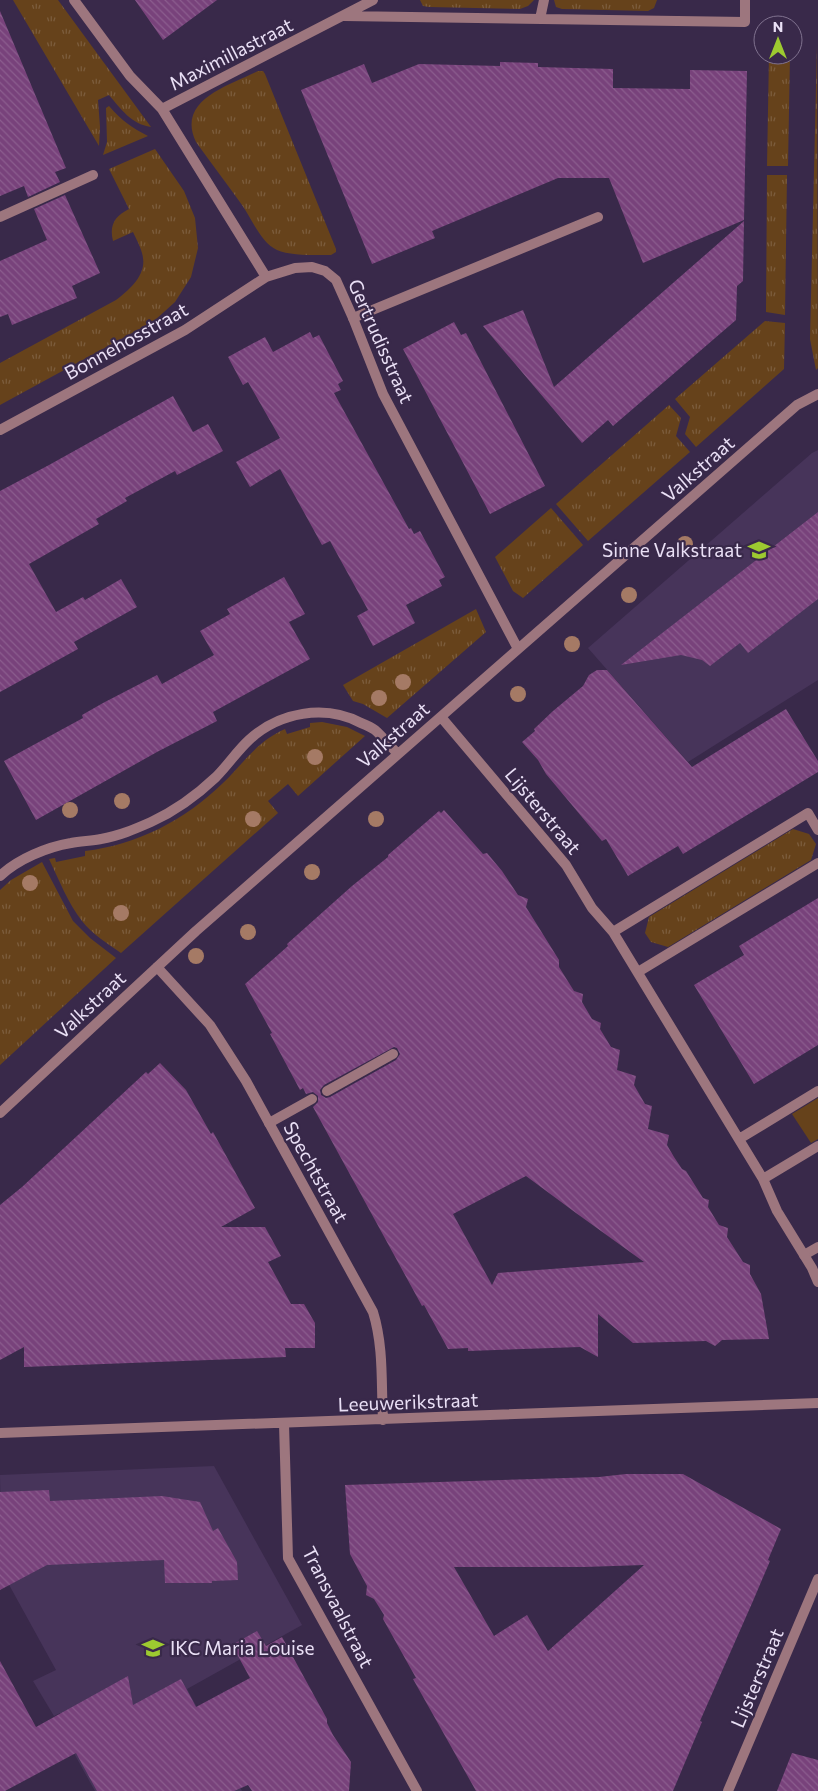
<svg xmlns="http://www.w3.org/2000/svg" width="818" height="1791" font-family="Commissioner,sans-serif">
<style>
.built{fill:#47345a}
.grass{fill:url(#grass-tufts)}
.park{fill:#66421b}
.building{fill:url(#building-back-hatch);fill-rule:evenodd}
.lines{fill:none;stroke-linecap:round;stroke-linejoin:round}
.lane{stroke:#9d767e;stroke-width:10}
.street{stroke:#9d767e;stroke-width:10}
.tree{fill:#a57a65}
.labels{text-anchor:middle;stroke-width:4.5;stroke-linejoin:round;paint-order:stroke}
.street-label{font-size:19px;fill:#eae0f6;stroke:#39294a}
.poi-label{font-size:19px;fill:#eae0f6;stroke:#39294a;text-anchor:end}
</style>
<defs>
<pattern id="grass-tufts" width="24" height="20" patternUnits="userSpaceOnUse" patternTransform="scale(1.25)"><rect width="24" height="20" fill="#66421b"/><path d="M3 7l-1-3M5 7V3M7 7l1-3M15 17l-1-3M17 17v-4M19 17l1-3" fill="none" stroke="#7c5d3d"/></pattern>
<pattern id="building-back-hatch" width="6" height="6" patternUnits="userSpaceOnUse" patternTransform="scale(1.25)"><rect width="6" height="6" fill="#78427b"/><path d="M-1 5l2 2M0 0l6 6M5-1l2 2" fill="none" stroke="#8b5d8e"/></pattern>
</defs>
<rect width="100%" height="100%" fill="#39294a"/>
<path class="built" d="M818 450V680L688 762 588 648 812 453Z
M214 1466 302 1625 187 1689 242 1791H95L66 1739 71 1736 60 1713 54 1716 33 1681 56 1670 2 1572 0 1475Z"/>
<path class="grass" d="M13 0H58L151 127C131 124 121 109 109 95L98 100 100 127 99 146Z
M420 0H534L528 6 520 9 429 7 423 6Z
M554 0H657L654 8 648 11 562 9 556 7Z
M817 45 818 368 816 370 810 339Z
M769 55H790L788 166H767Z
M258 71H263L265 74 336 249V252L331 255C317 255 290 256 277 250 261 243 252 219 242 205 227 184 211 163 196 142 176 100 228 86 258 71Z
M109 106C122 121 131 127 148 136L103 155 107 142 106 108Z
M155 149 184 191 195 218 198 248 191 277 175 302 154 321 0 405V363L116 300C128 291 146 276 143 258 142 249 137 241 133 232L113 241C109 225 115 216 129 209L109 169Z
M767 175H787L785 315 766 312Z
M765 321 785 323 784 369 696 447 685 434 690 417 675 399Z
M669 405 681 418 676 436 690 452 588 541 556 504Z
M551 508 583 545 523 598 513 591 495 557Z
M476 609 486 632 387 718 363 704 353 701 343 685Z
M322 722 347 727 365 736 298 796 288 784 268 801 278 813 121 953C108 944 92 934 82 921 68 903 59 880 49 859L55 858 56 862 85 856V851C137 845 185 820 223 783 245 762 256 742 285 729L287 734 310 727V723Z
M793 829 809 834 816 844 811 860 668 947 651 942 645 933 649 917Z
M42 862 73 921 90 938 116 958 0 1065V890L11 880Z"/>
<path class="park" d="M818 1098V1139L811 1143 792 1114Z"/>
<path class="building" d="M135 0H217L163 40Z
M0 11 66 168 55 172 60 182 28 197 24 186 0 196Z
M500 62 538 63V67L613 69V88L690 89V70L747 71 744 220 643 263 609 178H558L432 231 435 238 372 264 301 90 364 64 372 83 419 64 500 66Z
M65 195 100 273 72 286 77 298 12 325 8 314 0 317V261L47 240 34 209Z
M744 221 743 281 737 286 736 320 613 426 608 420 582 443 483 326 523 310 554 387Z
M454 322 461 335 466 333 545 486 490 514 403 349Z
M310 332 313 338 319 335 343 381 338 384 341 390 334 393 409 529 411 528 414 534 420 531 445 577 439 580 442 586 406 605 415 623 373 646 357 616 368 610 330 541 322 545 280 469 250 487 236 462 280 438 248 382 243 385 228 357 265 337 273 352Z
M173 396 193 432 208 424 223 451 177 475 175 471 125 498 127 501 96 519 99 524 29 564 56 612 83 597 85 600 121 579 137 607 74 642 78 649 0 692V491L49 465Z
M818 512V599L748 653 740 643 710 666 702 660 681 655 621 665Z
M284 577 305 614 289 622 310 659 213 712 217 721 157 752 36 820 4 761 83 718 82 715 103 703 157 675 162 684 214 655 200 631 230 614 227 609Z
M597 670H607L692 767 786 709 818 761V772L683 854 678 846 628 876 606 839 602 841 546 774 538 760 522 742 535 731 534 729 553 711 583 686 589 675Z
M444 810 483 854 487 853 502 871 518 895 528 899 526 907 559 960V967L574 991 583 994 582 1002 592 1019 601 1023 600 1029 611 1047 620 1050 617 1070 636 1076 634 1085 645 1104 652 1106 648 1129 669 1135 667 1145 674 1157 682 1169 686 1171 703 1198 709 1200 708 1207 719 1225 728 1228 727 1237 743 1262 750 1265V1274L761 1294 769 1339 722 1340 715 1346 706 1341 633 1343 598 1314V1357L580 1347 468 1351V1348L448 1349 424 1305 422 1306 313 1107 318 1102V1096L313 1092 306 1094 303 1088 300 1090 270 1034 272 1033 245 984 288 946 287 944 352 886 388 857V855L439 811 441 813ZM394 1047 397 1048 400 1054 396 1060 330 1097 326 1098 321 1095 320 1090 324 1085ZM526 1176 576 1213 644 1262 498 1273 492 1285 453 1214Z
M818 898V1045L754 1084 694 985 744 955 739 946Z
M160 1063 186 1090 211 1134 213 1132 255 1208 221 1227H265L281 1256 268 1262 291 1304H304L315 1323V1348H285L286 1357 24 1367V1347L0 1360V1205L22 1187 146 1072 148 1074Z
M626 1474H683L781 1529 768 1560 770 1561 753 1601 700 1721 702 1722 673 1791H476L413 1679 416 1678 383 1619 384 1615 374 1599 366 1595 367 1586 350 1554 345 1485 599 1477ZM644 1565 548 1651 527 1615 494 1636 454 1567H584Z
M49 1490 50 1501 162 1496 200 1502 213 1531 218 1528 237 1562 238 1580 212 1581V1583H165L164 1560 47 1565 0 1590V1492Z
M257 1631 266 1646 282 1637 327 1719V1723L333 1735 351 1762 349 1791H252L248 1785 234 1791H97L76 1753 5 1791H0V1661L36 1727 128 1676 133 1705 181 1679 196 1707 250 1678 232 1645Z
M792 1753 818 1760V1791H777Z"/>
<g class="lines">
<path class="lane" d="M0 217 93 175
M353 318 598 217
M327 1091 393 1054
M269 1123 312 1099
M804 1255 818 1247"/>
<path class="street" d="M74 0 130 76 162 109 266 277 295 268 312 267 325 271 336 280 353 318 383 394 518 649
M344 16 745 22V0
M540 19 544 0
M162 109 373 0
M0 430 185 330 266 277
M441 717 566 865 592 908 613 932 763 1179 777 1211 812 1268 818 1282
M0 876C18 859 47 847 71 843 81 841 92 841 101 839 119 836 135 829 151 822 175 811 197 795 216 777 228 765 237 751 249 740 279 712 325 704 361 723 366 725 371 727 375 730 383 737 390 746 398 754
M613 932 808 813 818 830
M157 967 210 1025 246 1081 373 1312C384 1347 381 1385 383 1420
M638 972 818 863
M0 1113 196 931 797 405 818 394
M739 1139 818 1091
M763 1179 818 1146
M284 1424 288 1558 417 1791
M0 1433 818 1403
M728 1791 818 1579"/>
</g>
<g class="tree">
<circle cx="685" cy="544" r="8"/>
<circle cx="629" cy="595" r="8"/>
<circle cx="572" cy="644" r="8"/>
<circle cx="403" cy="682" r="8"/>
<circle cx="518" cy="694" r="8"/>
<circle cx="379" cy="698" r="8"/>
<circle cx="315" cy="757" r="8"/>
<circle cx="122" cy="801" r="8"/>
<circle cx="70" cy="810" r="8"/>
<circle cx="253" cy="819" r="8"/>
<circle cx="376" cy="819" r="8"/>
<circle cx="312" cy="872" r="8"/>
<circle cx="30" cy="883" r="8"/>
<circle cx="121" cy="913" r="8"/>
<circle cx="248" cy="932" r="8"/>
<circle cx="196" cy="956" r="8"/>
</g>
<defs>
<g id="school-bare" transform="scale(1.725)"><path d="M0-5L7-2L0 1L-7-2ZM-4 1L0 2.5L4 1V4Q0 6-4 4Z" fill="#9dca30" stroke="#39294a" stroke-width="2.5" paint-order="stroke"/></g>
</defs>
<g fill-rule="evenodd">
<use href="#school-bare" x="759" y="550"/>
<use href="#school-bare" x="153" y="1648"/>
</g>
<g class="labels">
<g class="street-label">
<text transform="translate(231 54) rotate(-27)" y="7">Maximillastraat</text>
<text transform="translate(126 341) rotate(-29)" y="7">Bonnehosstraat</text>
<text transform="translate(381 341) rotate(66)" y="7">Gertrudisstraat</text>
<text transform="translate(698 469) rotate(-41)" y="7">Valkstraat</text>
<text transform="translate(393 735) rotate(-41)" y="7">Valkstraat</text>
<text transform="translate(543 811) rotate(50)" y="7">Lijsterstraat</text>
<text transform="translate(90 1005) rotate(-43)" y="7">Valkstraat</text>
<text transform="translate(316 1172) rotate(61)" y="7">Spechtstraat</text>
<text transform="translate(408 1402) rotate(-2)" y="7">Leeuwerikstraat</text>
<text transform="translate(338 1607) rotate(63)" y="7">Transvaalstraat</text>
<text transform="translate(757 1678) rotate(-67)" y="7">Lijsterstraat</text>
</g>
<g class="poi-label">
<text x="742" y="557">Sinne Valkstraat</text>
<text x="170" y="1655" text-anchor="start">IKC Maria Louise</text>
</g>
</g>
<g transform="translate(778 40)"><circle r="24" fill="#39294a" stroke="#80728f"/>
<path d="M0-4L9 19L0 12L-9 19Z" fill="#9dca30"/>
<text y="-8" font-size="14" font-weight="bold" text-anchor="middle" fill="#eae0f6">N</text>
</g>
</svg>
